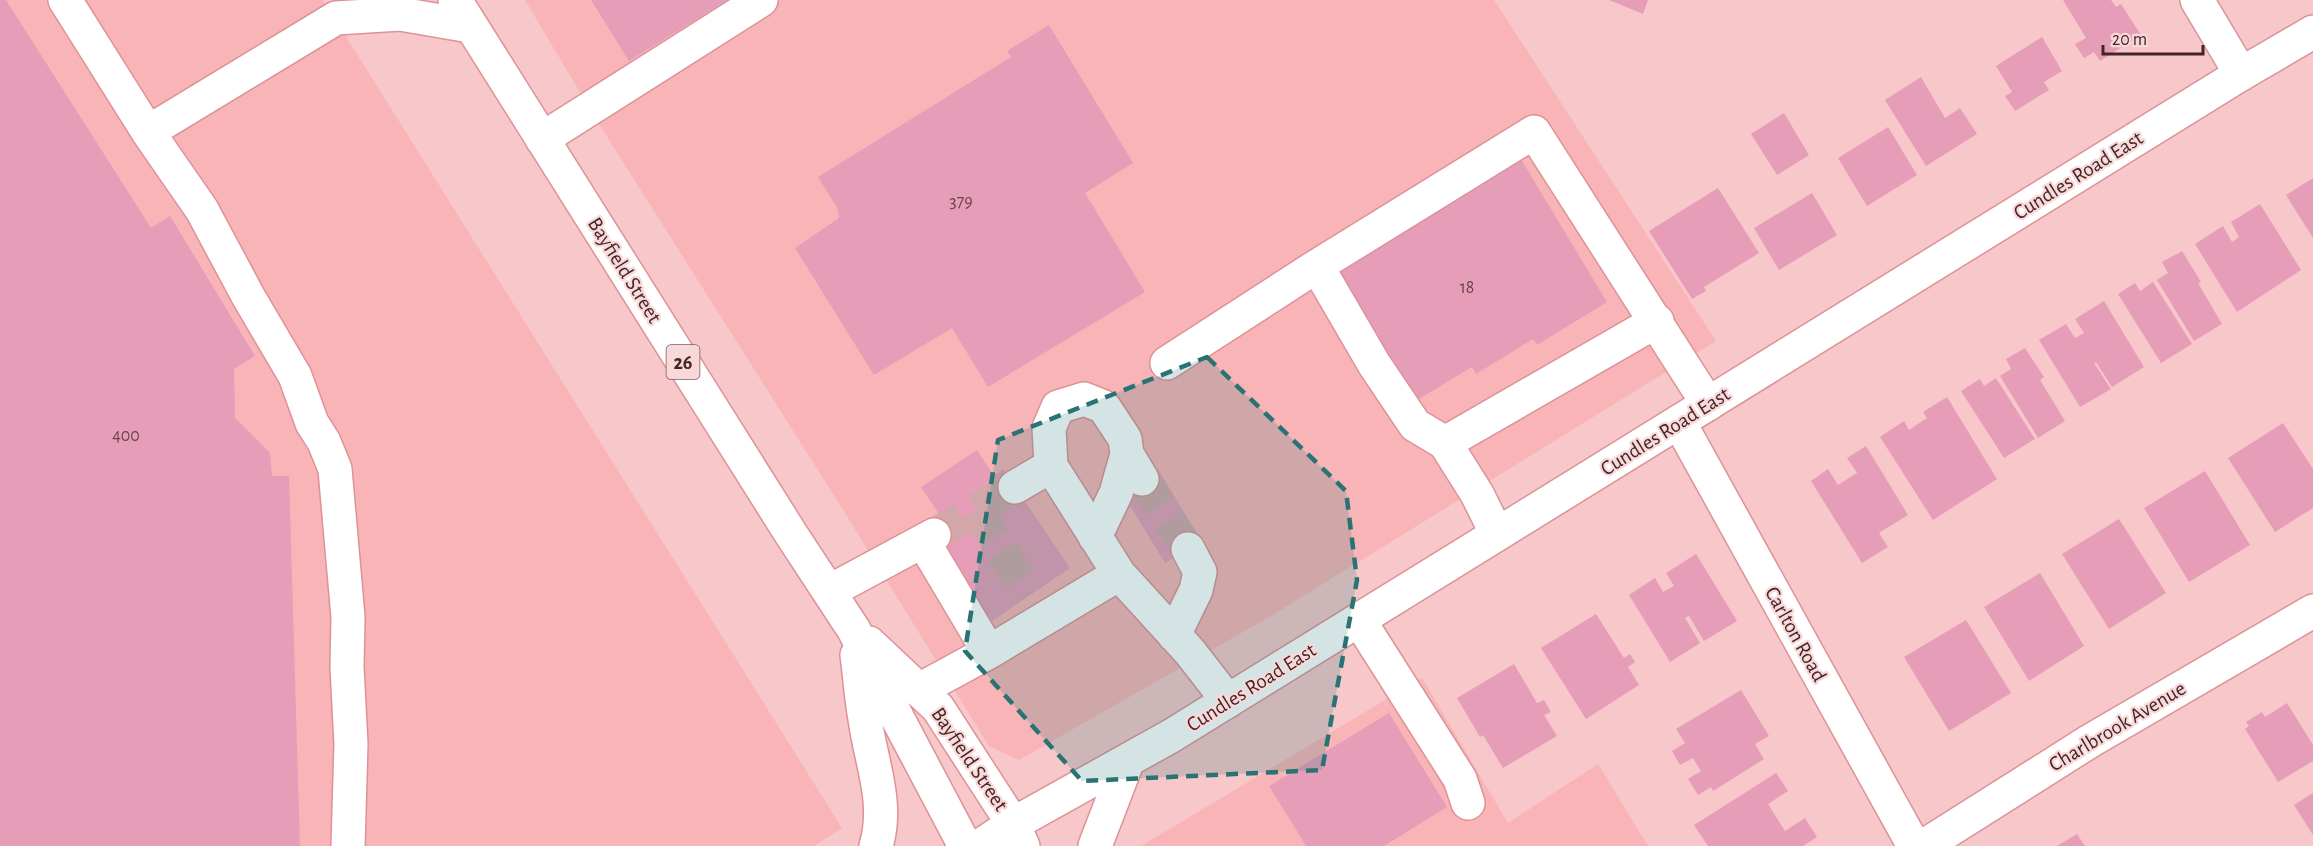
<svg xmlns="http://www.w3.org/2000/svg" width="2313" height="846" font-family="'Alegreya Sans',sans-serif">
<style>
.built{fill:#f9b4b7}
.building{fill:#e69eb8}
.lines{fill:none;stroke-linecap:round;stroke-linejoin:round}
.minor-tunnel{stroke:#d3a7a9;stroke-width:33;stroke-dasharray:33 16;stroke-linecap:butt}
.minor-casing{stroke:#dd9296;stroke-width:36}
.major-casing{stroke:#dd9296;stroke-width:36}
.minor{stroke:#fff;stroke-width:33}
.major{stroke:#fff;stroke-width:33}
.marked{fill:#297374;fill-opacity:0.2;stroke:#297374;stroke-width:4.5;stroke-dasharray:12 8;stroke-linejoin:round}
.labels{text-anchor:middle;stroke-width:4.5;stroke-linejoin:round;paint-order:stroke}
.number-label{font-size:18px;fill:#6c434b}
.shield{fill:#f9d8d9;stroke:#7a5b5c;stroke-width:1.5}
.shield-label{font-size:20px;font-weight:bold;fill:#432527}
.street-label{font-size:21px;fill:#432527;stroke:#f9d8d9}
</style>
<rect width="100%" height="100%" fill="#f7c7c9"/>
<path class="built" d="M0 0H323L842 828 814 846H0Z
M525 0H1494L1716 341 1271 616 1019 760 989 746 840 505 599 124Z
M1422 678 1508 823 1598 764 1648 846H1141Z"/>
<path class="building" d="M0 0H6L151 228 170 216 255 356 234 369 235 418 270 453 272 476H289L300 846H0Z
M591 0H727L629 61Z
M1609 0H1648L1643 14Z
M2063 0H2111L2116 7 2121 4 2141 35 2100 61 2094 52 2084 58 2075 44 2086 38Z
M1049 25 1133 163 1085 193 1145 292 988 387 952 328 874 375 795 248 839 218 838 209 818 177 1011 57 1007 51Z
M2042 37 2062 71 2044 82 2049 90 2015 111 2005 96 2012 92 1996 66Z
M1921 77 1945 118 1960 108 1977 134 1926 166 1885 100Z
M1784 113 1809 155 1777 175 1751 134Z
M1888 127 1917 175 1867 206 1838 158Z
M1519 156 1607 302 1537 345 1533 339 1476 374 1472 367 1409 405 1328 271Z
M2313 178V238L2286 195Z
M1718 188 1759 253 1704 287 1706 291 1692 299 1649 231Z
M1812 193 1837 235 1779 270 1754 228Z
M2260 204 2301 270 2237 312 2195 244 2223 226 2232 242 2239 237 2231 222Z
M2182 251 2201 282 2198 283 2222 324 2194 341 2157 280 2168 273 2162 262Z
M2153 282 2192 344 2161 363 2118 294 2135 283 2140 291Z
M2104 301 2144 367 2112 387 2096 362 2094 363 2111 389 2080 407 2039 340 2066 324 2075 338 2084 333 2075 319Z
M2025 348 2044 377 2040 380 2065 421 2038 438 2000 376 2011 369 2006 359Z
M1996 378 2035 439 2004 458 1961 391 1980 379 1984 386Z
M1947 397 1997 479 1933 520 1880 437 1904 421 1909 430 1927 418 1923 412Z
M2283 423 2313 469V508L2275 532 2228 458Z
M1866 446 1908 515 1879 533 1888 547 1862 563 1811 481 1828 469 1838 485 1857 473 1847 458Z
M977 450 994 476 1003 469 1070 568 992 621 925 523 939 514 921 487Z
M1158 469 1201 541 1165 563 1121 491Z
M2205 471 2250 545 2189 582 2144 508Z
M2119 519 2166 593 2109 629 2062 554Z
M1696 554 1737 621 1704 641 1689 616 1685 618 1700 643 1670 662 1629 595 1655 578 1663 592 1674 586 1666 573Z
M2040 573 2084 646 2029 681 1984 607Z
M1596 614 1624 658 1630 654 1635 662 1628 667 1639 685 1586 719 1541 648Z
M1966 620 2011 693 1949 731 1904 657Z
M1514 664 1537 703 1544 700 1551 712 1544 715 1557 736 1503 768 1483 735 1480 737 1457 698Z
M1741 690 1769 736 1755 744 1764 759 1713 791 1711 787 1698 795 1688 779 1701 771 1693 758 1680 765 1672 751 1685 743 1676 729Z
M2287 703 2313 745V761L2278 782 2245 729 2249 726 2246 722 2262 712 2265 717Z
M1389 713 1447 807 1384 846H1306L1269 786Z
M1776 773 1788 791 1768 804 1785 831 1805 818 1817 837 1803 846H1708L1694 825Z
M2313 793V835L2294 805Z
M2077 834 2085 846H2057Z"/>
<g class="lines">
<path class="minor-tunnel" d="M1142 479 1188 549
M976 510 1030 594
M934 535 1015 487"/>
<g class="minor-casing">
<path id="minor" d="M65 0 148 132 202 210 248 296 295 376 312 423 324 442 335 469 348 617 347 667 351 744 348 846
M2197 0 2241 74
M148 132 336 18 400 14 470 26
M542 139 761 0
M1317 266 1374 364 1415 425 1445 443
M1167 363 1317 266 1534 132 1708 404
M1679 422 1914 846
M1051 466 1049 428 1058 407 1084 399 1104 407 1125 439 1127 454 1142 479
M1015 487 1051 466 1119 574 1190 652 1228 701
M1497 534 1477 494 1445 443 1657 321
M1095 537 1116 493 1127 454
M830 591 934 535
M1359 620 1460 779 1468 803
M1174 635 1196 590 1200 572 1188 549
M989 652 1119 574
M919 690 989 652 923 541
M1924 846 2090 741 2313 611"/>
</g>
<g class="major-casing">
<path id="major" d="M455 0 791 534 854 630 899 721 965 846
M869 643 938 708 1013 824 1023 846
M857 655C860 677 861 698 865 719 871 763 889 802 876 846
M980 846 1013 824 1171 736 2241 74 2313 32
M1095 846 1128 760"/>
</g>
<use href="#minor" class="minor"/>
<use href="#major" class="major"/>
</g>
<path class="marked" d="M1207 357 1346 491 1357 580 1322 770 1082 781 965 651 998 440Z"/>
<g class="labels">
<g class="number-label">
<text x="961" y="207">379</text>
<text x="1467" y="293">18</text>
<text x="126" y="441">400</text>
</g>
<rect class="shield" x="666.5" y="345" width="33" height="34" rx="4.5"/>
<g class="shield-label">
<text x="683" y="369">26</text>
</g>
<g class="street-label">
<text transform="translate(2078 175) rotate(-32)" y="7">Cundles Road East</text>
<text transform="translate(625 270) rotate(58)" y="7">Bayfield Street</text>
<text transform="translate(1665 431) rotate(-32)" y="7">Cundles Road East</text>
<text transform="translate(1796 634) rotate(61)" y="7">Carlton Road</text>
<text transform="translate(1251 687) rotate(-32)" y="7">Cundles Road East</text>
<text transform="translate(2117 726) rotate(-31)" y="7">Charlbrook Avenue</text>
<text transform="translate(970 759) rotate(56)" y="7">Bayfield Street</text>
</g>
</g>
<path d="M2103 45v9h100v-9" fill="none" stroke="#432527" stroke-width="3"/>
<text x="2112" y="45" font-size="18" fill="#432527" stroke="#f9d8d9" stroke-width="4.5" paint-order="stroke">20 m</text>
</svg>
